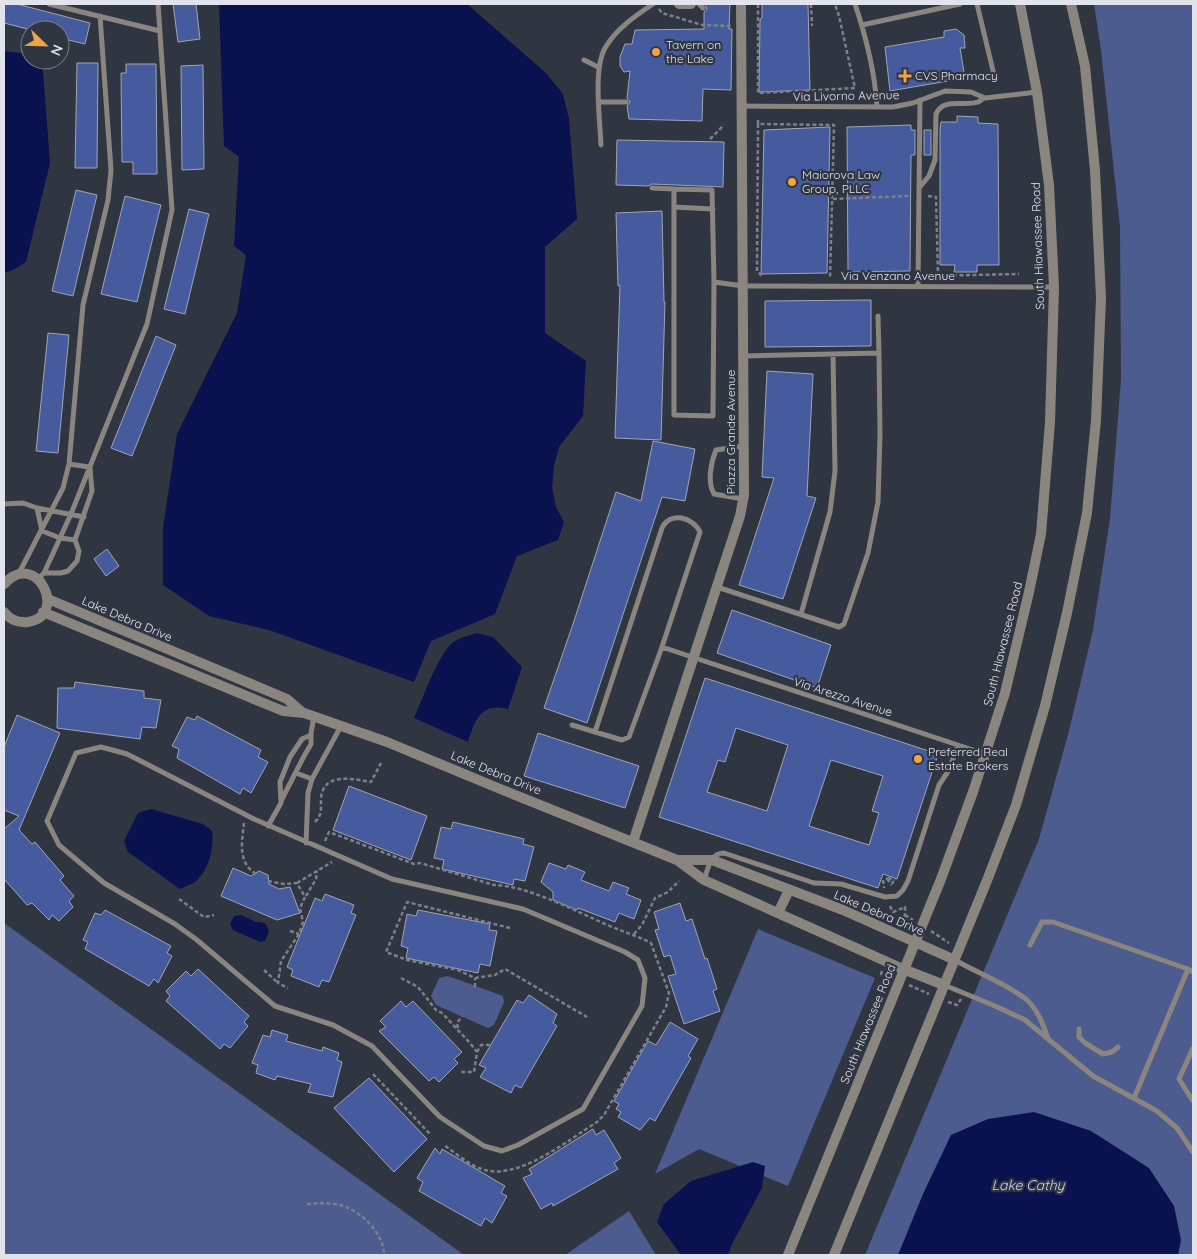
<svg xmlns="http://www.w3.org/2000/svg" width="1197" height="1259" font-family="Quicksand,sans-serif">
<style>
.green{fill:#4c5c8e}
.water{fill:#09114f}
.building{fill:#465b9e;stroke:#9fa5b5;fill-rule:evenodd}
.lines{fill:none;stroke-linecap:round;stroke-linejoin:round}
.path{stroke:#7b808a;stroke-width:2.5;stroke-dasharray:4 2.5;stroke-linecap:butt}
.service{stroke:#8b857f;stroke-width:5}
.minor{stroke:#8b857f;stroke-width:10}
.tertiary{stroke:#8b857f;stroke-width:10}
.poi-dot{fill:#f4a344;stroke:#303542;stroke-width:2}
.labels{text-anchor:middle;stroke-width:4.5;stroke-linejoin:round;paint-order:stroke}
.poi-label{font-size:12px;fill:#e1e4ec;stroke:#303542;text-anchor:start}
.street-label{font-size:12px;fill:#e1e4ec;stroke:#303542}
.water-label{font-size:14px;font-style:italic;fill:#c8d7fe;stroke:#303542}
</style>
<rect width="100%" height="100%" fill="#303542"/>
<path class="green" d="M1094 4H1193V1255H865L1039 839 1069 731 1093 630 1110 519 1121 379 1120 227 1101 50Z
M4 923 464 1255H4Z
M758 929 875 978 788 1186 699 1149 655 1174Z
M448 976 503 996 504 1002 494 1025 488 1028 436 1005 431 996 439 978Z
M629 1211 656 1255H565Z"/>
<path class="water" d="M219 4H467L546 73 563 94 569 119 577 219 545 247V333L586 361 583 416 559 447 554 466 552 488 556 507 564 522 558 540 517 556 495 614 431 641 414 682 269 630 209 616 163 585V528L177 434 237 313 246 255 234 246 239 157 224 146Z
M4 51 28 54 30 55V60H39L43 71 50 163 26 262 13 270 4 273Z
M477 633 493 637 522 667 508 709C481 702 475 720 468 742L414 718C424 696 434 665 449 646 456 638 467 636 477 633Z
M151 809 203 824 212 831C214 847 210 867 198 879 194 884 186 886 180 889L128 852 124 841 138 813Z
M241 915 256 922H261L266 924 269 931 265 941 260 942 233 930 230 924 234 916Z
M1034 1112 1091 1131 1149 1168 1174 1206 1181 1240 1178 1255H898L923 1194 951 1135 988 1119Z
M753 1162 765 1166 762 1188 732 1244 728 1255H681L657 1222 664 1204 691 1181Z"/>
<path class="building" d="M4 4H17L90 23 85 44 60 38V30H31L4 23Z
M173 4H196L200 39 178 42Z
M705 4H730L729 29H732L731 90 703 89 702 121 629 119 627 106 630 102 627 98 630 71 624 72 620 66V57L625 44H632L635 30 704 29V12L707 9Z
M762 4H808L810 90 759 92 760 19 762 18Z
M956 29 964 35 965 48H960L965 78 890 91 885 47 944 37V31Z
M77 63H98L97 168H75Z
M126 64H156L157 174H133V162H122L121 73H126Z
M203 65 204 169 182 170 181 66Z
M957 116 978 117V123L998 124 999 265H977V272H954L955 265H940V129L941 122H957Z
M911 125V130H915V155H911L910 271 848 272 847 127Z
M830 127 827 273 761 274 764 130Z
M924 130H931V155H924Z
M617 140 724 142 723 187 652 184 648 186 616 185Z
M76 190 97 195 73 296 52 291Z
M125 196 161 205 137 302 101 294Z
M189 209 209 214 185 314 164 309Z
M662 211 664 302H665L661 440 615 438 620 285 618 286 616 213Z
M871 300V346L765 347V301Z
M48 333 69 335 58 453 36 451Z
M156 336 176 345 132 456 111 448Z
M767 371 813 374 807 496 816 498 783 599 739 585 774 478 762 477Z
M653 441 695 449 685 501 662 497 587 723 544 708 573 624 616 492 641 501Z
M107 549 119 566 106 576 94 559Z
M732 610 831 645 817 688 717 653Z
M705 678 938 754 897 879 883 874 878 888 659 817ZM736 728 788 745 767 811 707 792 718 760 725 762ZM831 760 883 776 872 811 879 813 869 845 809 826Z
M75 682 144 691V698L161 700 156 728 142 727 140 739 57 728 58 688H74Z
M17 715 60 733 19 830 32 844 35 842 64 876 60 880 74 896 69 901 73 907 59 921 52 915 49 920 32 903 27 905 4 879V829L19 816 4 810V747Z
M197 716 261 750 258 757 268 762 251 793 243 788 240 794 177 758 179 749 172 746 187 717 195 720Z
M538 733 639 766 625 808 524 776Z
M349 786 427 816 411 860 333 830Z
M453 822 524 839 523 844 534 847 525 881 514 879 513 885 442 869 444 860 434 858 441 827 451 829Z
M549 863 566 869 568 865 585 872 581 880 609 891 613 882 629 888 626 894 641 900 634 919 619 913 615 922 578 908 577 910 553 900V892L541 882Z
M233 868 251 876 259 871 268 875 269 884 279 889 290 887 300 913 277 920 221 896Z
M325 894 354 905 351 913 356 915 329 982 322 980 319 987 291 976 293 970 287 967 315 898 322 901Z
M680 903 686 921 692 919 705 959 707 958 717 989 713 991 720 1011 684 1024 668 976 676 974 670 955 664 957 655 930 659 929 654 912Z
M105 910 171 946 167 953 172 956 158 983 154 979 149 986 85 949 88 942 83 940 95 913 101 915Z
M418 910 490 924 489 930 497 931 490 966 480 964 478 973 406 958 408 948 401 946 407 914 416 916Z
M198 969 249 1016 244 1022 248 1026 230 1048 224 1044 220 1049 166 1001 170 996 166 991 186 971 191 976Z
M529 995 557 1014 553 1023 557 1026 521 1088 515 1085 511 1093 480 1077 486 1068 479 1065 517 1000 523 1003Z
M401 1001 406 1007 413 1001 462 1052 454 1059 458 1063 439 1082 434 1077 429 1081 379 1031 386 1027 380 1021Z
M670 1022 698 1039 688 1056 691 1058 655 1121 650 1118 640 1130 618 1117 621 1112 616 1109 619 1104 614 1101 648 1041 656 1045Z
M272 1030 288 1035 286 1041 322 1051 323 1047 339 1053 337 1060 342 1062 333 1097 308 1092 311 1084 277 1076 275 1080 256 1073 258 1065 252 1063 263 1035 270 1037Z
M369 1078 427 1139 394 1172 334 1108Z
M593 1129 596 1135 604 1130 621 1158 614 1163 618 1169 553 1206 552 1203 541 1209 523 1178 532 1174 529 1169Z
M435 1148 440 1154 442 1149 505 1186 501 1193 507 1196 492 1223 485 1218 481 1226 419 1191 423 1182 417 1178Z"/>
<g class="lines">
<path class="path" d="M758 4V93L855 88 839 16 835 4
M811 4 812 26
M659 9 662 13 702 25 731 26
M758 120V124L834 125 830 279
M758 124 757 271 763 277
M710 139 724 125
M928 196 936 197 938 275
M833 199 910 196
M927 276 1019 274
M315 822C322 815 321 810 321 801 321 771 353 779 371 782L381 763
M244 823C242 842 237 862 256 874
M325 841 329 832 414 864 420 863 494 885C525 885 576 911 605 924 621 931 635 935 651 943L669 993 666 1007 604 1115 597 1122C568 1140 515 1184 479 1168 467 1163 455 1153 444 1145
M886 878 894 883
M888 878 895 880
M887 879 892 885
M883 880 884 888
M268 881 284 884 297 883 305 897 300 908 303 922 299 934 281 961 278 983 288 988
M297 883 332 862
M306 896 316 879 317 871
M179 899 204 917 214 915
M890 906 893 912 905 907V915L901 925
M905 915 913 920
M510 928 407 902 386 952 407 960 458 970 475 978 495 975 505 969 587 1017
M290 931 299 934
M931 931 949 943
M634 934 642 925 655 898 668 892 679 881
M264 970 278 983
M882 971 881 974 890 977
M401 978 418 987 436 1010 442 1013 470 1043 477 1052 474 1072H460
M909 985 929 994
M475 987V978
M948 1002 957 1005 961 999
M458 1028 457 1023 462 1016
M477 1052 481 1045H490
M373 1074 430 1134
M307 1204C319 1203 334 1202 346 1207 364 1214 384 1235 384 1255"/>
<path class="service" d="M49 4 160 31
M699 4 703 8
M855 4C866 37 875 73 877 107
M977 4 995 79
M862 25 960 4
M584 60 598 67
M600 102H626
M742 106 893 107 913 103 945 91 971 92 985 98 1037 92
M601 145C600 120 593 69 605 48 616 29 635 16 653 4
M652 188 674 189
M919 188 929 176 935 160 936 114C943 97 964 107 978 102 980 101 982 99 985 98
M674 207 713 209
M714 282 712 190 674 189V415L713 416 714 282 743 286 1054 287
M918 286 920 100
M878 316 879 353
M69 464 89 467
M743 499 714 494C707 482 711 462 716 450L743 446
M4 504 23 503 37 508 84 517
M37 508 42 531
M42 531 60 538 75 540
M44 573H61L68 571 77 561 79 551 75 540 92 491 90 468
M18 575 63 488 69 464 83 305 108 200 111 170 100 16
M38 579 44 573 71 514 147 324 172 210 158 4
M717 587 839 627 844 624 868 553 878 502 880 435 879 353 744 356
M801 614 830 512 835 471 833 354
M572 725 622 740 629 737 662 647 985 754
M595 732 662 528C670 511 693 517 700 532L662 647
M101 747 127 754 254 819 392 879 523 909 625 952 638 960 645 978 642 1006 583 1109 518 1145 502 1151 484 1146 440 1117 372 1046 333 1025 275 1006 197 940 175 924 104 883 59 845 47 821 76 753Z
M296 773 312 779
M281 801 303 758 311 744V733L314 717
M268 826 281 803 280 782 290 757 302 739 311 735
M306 843 308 793 312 779 341 726
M704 880C708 869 710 853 724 853L814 883 841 884 885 897 897 896 903 890 908 881 939 785 949 770 958 745
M1030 945 1042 922H1053L1188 969 1193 972
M955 960C977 973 1008 984 1027 1000 1038 1010 1043 1025 1048 1038
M944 985 993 1005 1025 1020 1093 1076 1157 1111 1177 1128 1193 1152
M1079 1029V1037L1085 1043 1103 1054 1112 1052 1118 1047
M1193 1048 1179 1079 1193 1101
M1134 1098 1188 969"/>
<path class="minor" d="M679 4H691
M4 584C37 548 69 616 28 622 18 623 10 620 4 612
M48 599 287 699 303 713
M43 612 283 711 304 713 387 742 493 786 677 860 704 880 903 969 944 985
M633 842 740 516 744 495 741 4
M677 860H712L843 910 955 960
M778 913 789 890"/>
<path class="tertiary" d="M788 1255 941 879 973 792 1005 693 1029 592 1041 534 1050 422 1054 287 1049 185 1037 92 1020 4
M834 1255 988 878 1016 805 1045 706 1067 613 1087 513 1096 420 1101 298 1095 170 1085 66 1071 4"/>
</g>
<g class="poi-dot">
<circle cx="656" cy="52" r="5"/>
<path d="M902.5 68.5h5v5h5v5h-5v5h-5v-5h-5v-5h5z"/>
<circle cx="792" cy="182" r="5"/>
<circle cx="918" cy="759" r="5"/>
</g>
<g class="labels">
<g class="poi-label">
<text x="666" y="49">Tavern on<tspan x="666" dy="14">the Lake</tspan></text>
<text x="915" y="80">CVS Pharmacy</text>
<text x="802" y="179">Maiorova Law<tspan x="802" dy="14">Group, PLLC</tspan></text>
<text x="928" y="756">Preferred Real<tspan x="928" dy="14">Estate Brokers</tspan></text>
</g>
<g class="street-label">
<text transform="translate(846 96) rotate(-1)" y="4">Via Livorno Avenue</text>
<text transform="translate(1038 246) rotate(-92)" y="4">South Hiawassee Road</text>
<text x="898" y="280">Via Venzano Avenue</text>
<text transform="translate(731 432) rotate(-90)" y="4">Piazza Grande Avenue</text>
<text transform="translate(127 619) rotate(23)" y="4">Lake Debra Drive</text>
<text transform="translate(1003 644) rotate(-76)" y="4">South Hiawassee Road</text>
<text transform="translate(843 697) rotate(18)" y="4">Via Arezzo Avenue</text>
<text transform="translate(496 773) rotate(22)" y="4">Lake Debra Drive</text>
<text transform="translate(879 913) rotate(23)" y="4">Lake Debra Drive</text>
<text transform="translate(868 1024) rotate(-68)" y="4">South Hiawassee Road</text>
</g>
<g class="water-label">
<text x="1028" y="1190">Lake Cathy</text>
</g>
</g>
<rect width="1197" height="1259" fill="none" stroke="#e1e4ec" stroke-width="10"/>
<g transform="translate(45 45) rotate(113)"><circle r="24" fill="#303542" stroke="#777b86"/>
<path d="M0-4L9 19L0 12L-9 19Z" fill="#f4a344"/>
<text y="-8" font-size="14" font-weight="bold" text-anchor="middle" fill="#e1e4ec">N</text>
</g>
</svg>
